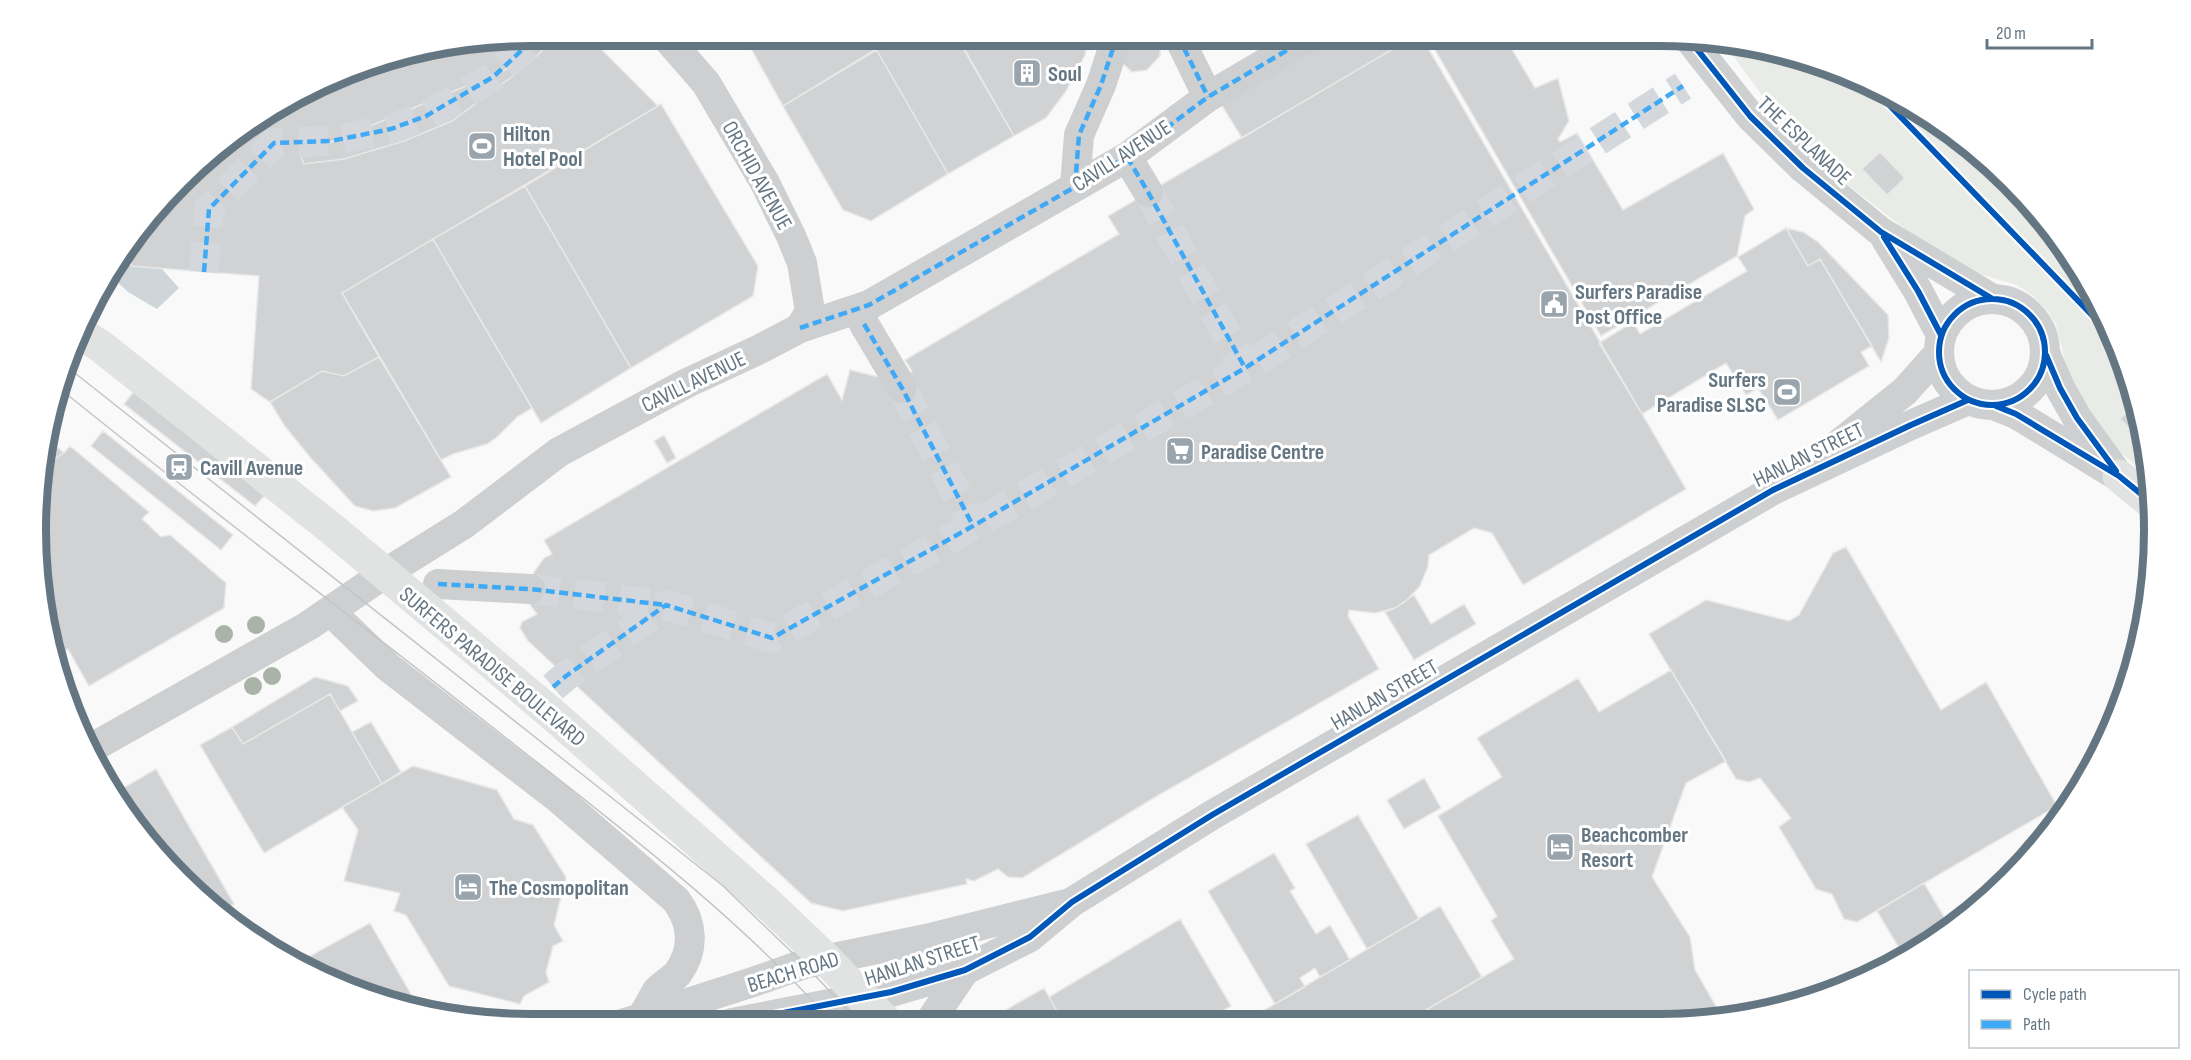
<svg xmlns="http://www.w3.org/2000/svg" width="2191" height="1060" font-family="'Sofia Sans Condensed',sans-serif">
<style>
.green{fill:#e8ebe6}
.water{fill:#ced6d9}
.building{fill:#d0d2d3;stroke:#e8e8e8;stroke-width:1.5}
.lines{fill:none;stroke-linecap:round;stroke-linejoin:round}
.street-tunnel{stroke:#d4d8dc;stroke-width:30;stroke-dasharray:30 15;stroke-linecap:butt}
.street{stroke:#cecfd0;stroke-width:30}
.secondary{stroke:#e1e2e2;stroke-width:33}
.tram{stroke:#c3c5c6;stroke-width:1.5}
.quiet{stroke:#3fa9f5;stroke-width:4.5;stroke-dasharray:9 4.5;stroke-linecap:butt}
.cycleway-casing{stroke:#fff;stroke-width:10}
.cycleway{stroke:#0057b8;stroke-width:6}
.tree{fill:#a9b3a7}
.labels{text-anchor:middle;stroke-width:6;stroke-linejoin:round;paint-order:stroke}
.poi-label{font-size:22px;font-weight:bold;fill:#657683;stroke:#fff;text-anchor:start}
.street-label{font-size:22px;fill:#657683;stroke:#fff}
.rim{fill:none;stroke:#657683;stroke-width:8}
</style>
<rect width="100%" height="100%" fill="#f9f9f9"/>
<path class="green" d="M1720 42 1758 46 1850 74 1936 119 2011 181 2072 256 2118 341 2146 434 2150 478 2106 440 2068 373 2056 324 2046 309 2033 296 2017 285 1959 268 1919 240 1819 162 1792 137 1732 54Z"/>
<path class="water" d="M115 264 161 268 179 288 157 309 128 292 109 274Z"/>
<path class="building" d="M530 36H571L561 48 552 40 537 56 517 73 452 121 404 141 344 159 304 164 300 155 507 69 501 53 516 38Z
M571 36H588L658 106 342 293 379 357 344 376 322 371 270 402 251 389 259 276 131 266 133 241 229 138 371 62 516 38 501 53 507 69 300 155 304 164 344 159 404 141 452 121 517 73 537 56 552 40 561 48Z
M744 36H900L783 106Z
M900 36H956L1014 136 948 174 876 49Z
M957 36H1088L1085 55 1066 91 1046 118 1014 136Z
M1127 36H1160V56L1147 70 1132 72 1121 62Z
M1338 36H1415L1242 138 1221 104Z
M1415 36H1421L1686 489 1523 585 1492 533 1474 528 1429 555 1428 566 1420 586 1405 602 1395 608 1375 613 1349 610 1348 616 1379 669 1157 796 1022 878 1008 877 998 869 974 881 966 879 967 884 843 911 811 903 528 641 520 628 522 622 537 614 531 606 530 597 534 572 544 558 552 554 544 540 827 374 842 400 850 370 883 378 896 397 912 371 905 360 1119 234 1108 216Z
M1427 36H1504L1535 88 1558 78 1569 121 1558 139 1560 142 1577 133 1623 210 1723 153 1754 209 1745 216 1737 256 1601 336Z
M876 49 948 174 871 221 843 210 783 106Z
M661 104 758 266 753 296 631 368 525 186Z
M1880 152 1905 178 1887 195 1862 169Z
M525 186 631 368 541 423 433 239Z
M1786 228 1808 266 1820 259 1872 346 1861 352 1869 366 1778 420 1758 388 1746 395 1726 363 1642 414 1599 343 1633 322 1640 334 1747 271 1738 257Z
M1786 228 1803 232 1818 242 1888 315 1889 338 1881 362 1820 259 1808 266Z
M433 239 532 408 517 417 497 437 487 444 453 454 441 460 342 293Z
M379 357 451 477 395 508 373 511 355 506 310 457 284 425 270 402 322 371 344 376Z
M135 390 267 493 255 506 124 404Z
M2136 404 2146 434 2147 446 2120 419Z
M103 431 233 535 221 550 91 446Z
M664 435 676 458 667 463 654 441Z
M45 437 64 453 45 465Z
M70 446 149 512 142 519 161 537 170 535 226 583 224 608 89 686 68 649 58 654 40 595 45 465 64 453Z
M1846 547 1941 710 1986 682 2057 806 1857 922 1844 919 1832 894 1816 889 1779 827 1791 818 1760 778 1749 782 1736 779 1649 634 1706 600 1789 621 1799 615 1833 553Z
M1414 595 1431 624 1464 604 1476 624 1414 660 1385 612 1395 608Z
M1671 670 1726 761 1686 783 1652 877 1690 937 1695 970 1724 1020 1407 1021 1514 959 1491 921 1497 916 1438 816 1502 777 1477 738 1578 678 1599 712Z
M315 677 348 686 358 701 340 711 330 694 243 744 232 727Z
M330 694 382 784 264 853 200 745 232 727 243 744Z
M371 722 401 772 382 784 352 732Z
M413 766 497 790 514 819 533 825 566 877 554 925 563 941 553 946 546 972 549 982 524 996 520 1004 449 986 406 915 394 911 400 893 344 881 358 830 342 807Z
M156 769 234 904 220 912 181 880 118 791Z
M1424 778 1441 808 1404 829 1387 800Z
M1358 815 1419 919 1367 949 1306 844Z
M1274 853 1295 888 1290 891 1316 934 1330 925 1350 960 1320 977 1315 968 1300 978 1305 987 1275 1004 1208 891Z
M1924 883 1949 925 1902 953 1877 911Z
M1998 886 1984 899 1982 895Z
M1440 906 1482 977 1407 1021H1246Z
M1180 919 1231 1006 1204 1022H1063L1049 997Z
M370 923 420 1010 341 986 304 967 301 961Z
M1044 988 1063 1022H985Z"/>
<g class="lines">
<path class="street-tunnel" d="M1148 192 1245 368
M204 272 209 209 274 143 331 141 391 129 426 116 493 77 537 36
M902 388 973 526
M530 589 666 605
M553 687 566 676 666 605 772 638 973 526 1245 368 1683 86"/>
<path class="street" d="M665 36 706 83 765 183 791 236 802 263 810 311 800 328
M1178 36 1208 97
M1689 39 1750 116 1803 168 1881 232 1991 298
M1127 157 1148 192
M1075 186 1079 135 1101 85 1117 36
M1886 239 1918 291 1941 335
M1939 352a53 53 0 1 1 106 0a53 53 0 1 1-106 0Z
M864 324 902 388
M2046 355 2060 388 2077 418 2119 476
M1996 406 2016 414 2111 472
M1834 448 1905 391 1939 353
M438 584 530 589
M330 611 388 667 559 799 676 900C693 923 695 949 678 973 672 980 663 984 657 991 652 999 648 1008 643 1015
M88 750 308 626 384 574 464 524 559 452 687 383 760 349 800 328 869 305 1127 157 1208 97 1311 36
M732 1023 891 992 965 970 1030 937 1072 902 1212 815 1773 490 1911 425 1968 400
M929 1023 965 970
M622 1024 750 983 804 964 926 939 1066 904"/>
<path class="secondary" d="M78 332 99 345 332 529 551 713 766 902 826 959 887 1023
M2119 476 2152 503"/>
<path class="tram" d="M66 366 722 885 804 964 860 1023
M59 388C209 509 363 626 515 745 626 832 739 918 833 1023"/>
<path class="quiet" d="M1178 36 1208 97
M1127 157 1148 192 1245 368
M1075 186 1079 135 1101 85 1117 36
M204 272 209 209 274 143 331 141 391 129 426 116 493 77 537 36
M864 324 902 388 973 526
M800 328 869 305 1127 157 1208 97 1311 36
M438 584 530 589 666 605
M553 687 566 676 666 605 772 638 973 526 1245 368 1683 86"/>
<g class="cycleway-casing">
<path id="cycleway" d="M1689 39 1750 116 1803 168 1881 232 1991 298
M1868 83 2118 342
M1884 237 1918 291 1941 335
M1939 352a53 53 0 1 1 106 0a53 53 0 1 1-106 0Z
M2046 355 2060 388 2077 418 2116 471
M1996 406 2016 414 2119 476 2152 503
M732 1023 891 992 965 970 1030 937 1072 902 1212 815 1773 490 1911 425 1968 400"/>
</g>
<use href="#cycleway" class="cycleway"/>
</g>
<g class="tree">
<circle cx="256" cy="625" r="9"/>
<circle cx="224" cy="634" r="9"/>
<circle cx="272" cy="676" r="9"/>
<circle cx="253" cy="686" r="9"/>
</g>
<defs>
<g id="building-square" transform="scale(1.5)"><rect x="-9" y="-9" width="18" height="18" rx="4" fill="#99a4ac" stroke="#fff"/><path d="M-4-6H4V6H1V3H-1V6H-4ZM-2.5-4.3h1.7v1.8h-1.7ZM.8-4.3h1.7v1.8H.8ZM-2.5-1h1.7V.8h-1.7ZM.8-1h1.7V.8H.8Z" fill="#fff"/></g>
<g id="stadium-square" transform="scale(1.5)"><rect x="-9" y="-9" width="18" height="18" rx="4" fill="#99a4ac" stroke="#fff"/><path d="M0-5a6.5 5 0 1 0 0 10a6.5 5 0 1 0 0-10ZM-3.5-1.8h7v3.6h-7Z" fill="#fff"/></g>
<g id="civic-square" transform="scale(1.5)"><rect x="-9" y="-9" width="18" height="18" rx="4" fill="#99a4ac" stroke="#fff"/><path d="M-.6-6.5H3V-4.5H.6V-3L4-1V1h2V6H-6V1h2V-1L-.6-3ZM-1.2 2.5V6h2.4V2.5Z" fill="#fff"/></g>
<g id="supermarket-square" transform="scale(1.5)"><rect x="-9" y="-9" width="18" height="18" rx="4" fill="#99a4ac" stroke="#fff"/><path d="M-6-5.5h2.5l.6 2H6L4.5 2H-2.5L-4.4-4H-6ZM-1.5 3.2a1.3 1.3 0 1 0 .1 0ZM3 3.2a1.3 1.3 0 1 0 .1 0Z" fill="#fff"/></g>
<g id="station-square" transform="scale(1.5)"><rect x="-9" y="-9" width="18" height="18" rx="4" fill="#99a4ac" stroke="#fff"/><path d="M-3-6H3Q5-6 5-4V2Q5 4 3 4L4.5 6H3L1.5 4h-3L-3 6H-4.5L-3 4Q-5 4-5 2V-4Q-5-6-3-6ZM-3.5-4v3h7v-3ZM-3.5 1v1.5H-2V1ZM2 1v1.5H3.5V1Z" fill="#fff"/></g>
<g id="hotel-square" transform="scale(1.5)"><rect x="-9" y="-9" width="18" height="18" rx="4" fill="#99a4ac" stroke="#fff"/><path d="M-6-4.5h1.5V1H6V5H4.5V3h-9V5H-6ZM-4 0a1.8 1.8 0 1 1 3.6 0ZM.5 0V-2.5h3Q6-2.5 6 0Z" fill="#fff"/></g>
</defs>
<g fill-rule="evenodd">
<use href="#building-square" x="1027" y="73"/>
<use href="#stadium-square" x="482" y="146"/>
<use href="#civic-square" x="1554" y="304"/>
<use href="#stadium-square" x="1787" y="392"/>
<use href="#supermarket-square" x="1180" y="451"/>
<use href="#station-square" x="179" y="467"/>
<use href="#hotel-square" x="1560" y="847"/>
<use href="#hotel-square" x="468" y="887"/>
</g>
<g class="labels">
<g class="poi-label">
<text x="1048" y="81">Soul</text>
<text x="503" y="141">Hilton<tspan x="503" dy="25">Hotel Pool</tspan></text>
<text x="1575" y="299">Surfers Paradise<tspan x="1575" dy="25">Post Office</tspan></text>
<text x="1766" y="387" text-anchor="end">Surfers<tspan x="1766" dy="25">Paradise SLSC</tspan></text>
<text x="1201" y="459">Paradise Centre</text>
<text x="200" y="475">Cavill Avenue</text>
<text x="1581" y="842">Beachcomber<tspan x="1581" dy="25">Resort</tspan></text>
<text x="489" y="895">The Cosmopolitan</text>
</g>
<g class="street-label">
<text transform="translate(1805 140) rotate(43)" y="8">THE ESPLANADE</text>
<text transform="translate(1121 155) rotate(-33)" y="8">CAVILL AVENUE</text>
<text transform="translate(758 175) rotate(61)" y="8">ORCHID AVENUE</text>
<text transform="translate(693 381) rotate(-26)" y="8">CAVILL AVENUE</text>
<text transform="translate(1808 454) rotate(-26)" y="8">HANLAN STREET</text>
<text transform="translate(493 666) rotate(40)" y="8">SURFERS PARADISE BOULEVARD</text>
<text transform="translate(1384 694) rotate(-30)" y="8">HANLAN STREET</text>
<text transform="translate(922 960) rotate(-18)" y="8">HANLAN STREET</text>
<text transform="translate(793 971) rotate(-17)" y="8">BEACH ROAD</text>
</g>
</g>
<path d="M0 0H2191V1060H0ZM530 46H1660A484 484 0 0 1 2144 530V530A484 484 0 0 1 1660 1014H530A484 484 0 0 1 46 530V530A484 484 0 0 1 530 46Z" fill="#fff" fill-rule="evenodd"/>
<path class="rim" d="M530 46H1660A484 484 0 0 1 2144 530V530A484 484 0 0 1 1660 1014H530A484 484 0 0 1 46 530V530A484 484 0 0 1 530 46Z"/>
<rect x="1969" y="970" width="210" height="78" fill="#ffffff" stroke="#c1c8cd" stroke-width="1.5"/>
<rect x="1981" y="990" width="30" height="9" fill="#0057b8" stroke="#c1c8cd" stroke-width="1.5"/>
<text x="2023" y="1000" font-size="18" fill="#657683">Cycle path</text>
<rect x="1981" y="1020" width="30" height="9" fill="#3fa9f5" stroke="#c1c8cd" stroke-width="1.5"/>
<text x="2023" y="1030" font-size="18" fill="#657683">Path</text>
<path d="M1987 39v9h105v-9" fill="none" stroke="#657683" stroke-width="3"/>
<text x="1996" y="39" font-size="18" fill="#657683" stroke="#ffffff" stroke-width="4.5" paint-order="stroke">20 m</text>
</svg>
